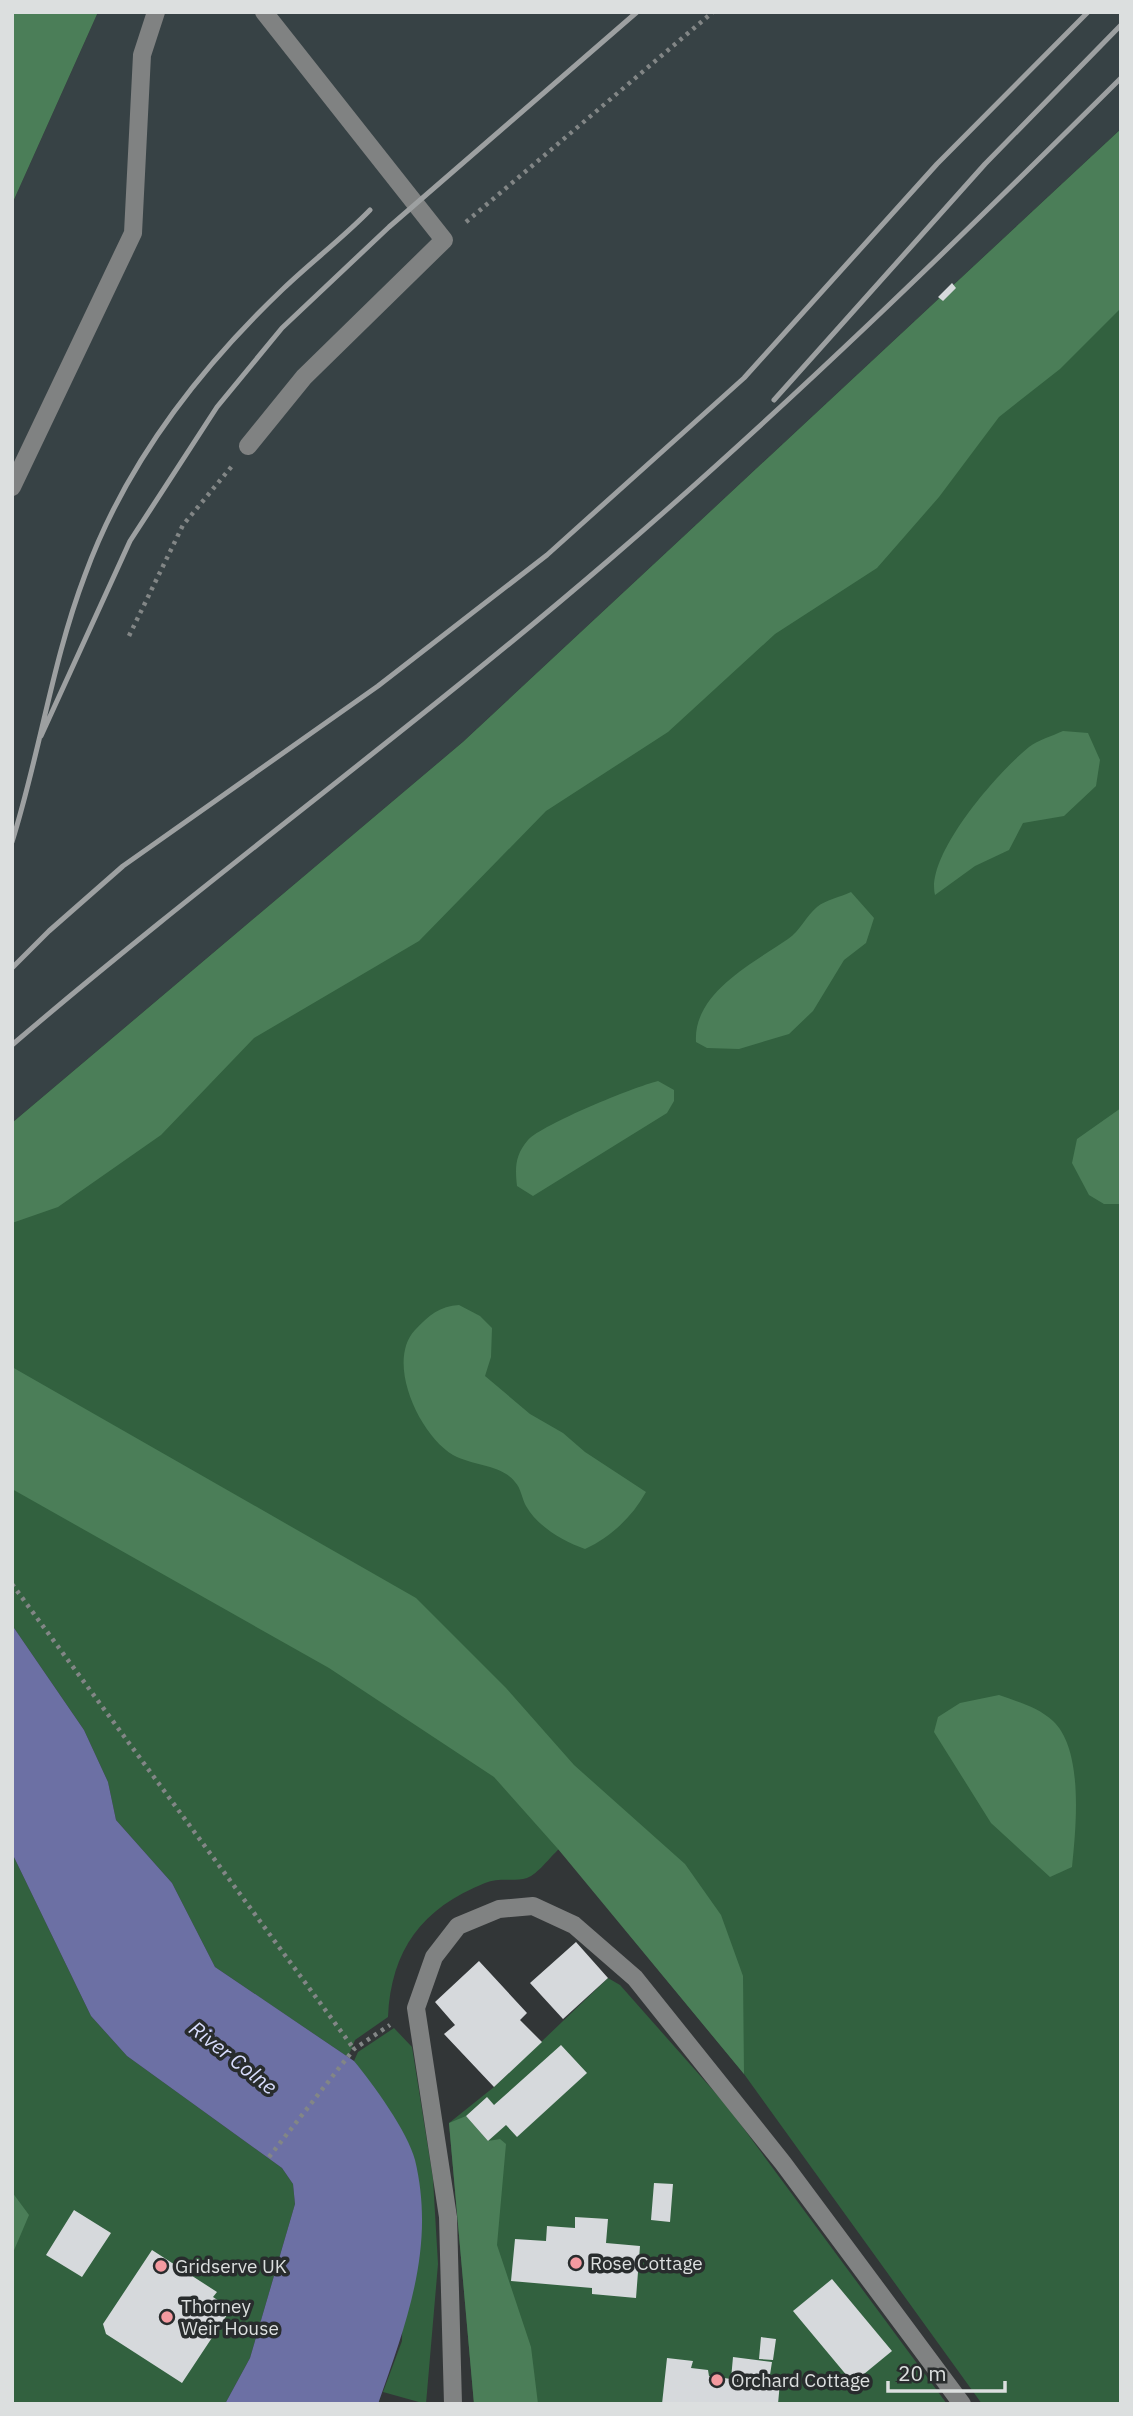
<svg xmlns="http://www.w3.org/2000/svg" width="1133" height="2416" font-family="'IBM Plex Sans',sans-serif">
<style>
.built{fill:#374245}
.green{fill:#32613f}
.forest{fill:#4b7e58}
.water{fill:#6c70a4}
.building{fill:#d6d9dc}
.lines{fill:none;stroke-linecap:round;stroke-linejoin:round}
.path{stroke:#828686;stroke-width:4.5;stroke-dasharray:3.5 5;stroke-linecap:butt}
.minor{stroke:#808282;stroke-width:18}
.rail{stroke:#9da0a1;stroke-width:5}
.poi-dot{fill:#f49aa0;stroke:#282c2d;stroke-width:2.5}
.labels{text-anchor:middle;stroke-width:7;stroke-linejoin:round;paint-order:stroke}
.poi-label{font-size:19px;fill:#dcdfdf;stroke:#282c2d;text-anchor:start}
.water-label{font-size:21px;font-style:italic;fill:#d8ddfd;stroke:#282c2d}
</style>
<rect width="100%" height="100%" fill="#323637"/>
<path class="built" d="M98 12H1121V129L463 742 12 1123V204Z"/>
<path class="green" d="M1121 129V2404H982L744 2074 559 1849C550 1857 538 1874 527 1878 514 1882 499 1877 485 1883 422 1908 391 1950 388 2017L355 2040 348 2057 215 1967 172 1883 116 1820 108 1782 84 1730 12 1625V1123L463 742Z
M12 1853 91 2016 127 2056 282 2168 293 2184 295 2204 250 2358 225 2404H12Z
M608 1978 620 1985 727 2106 947 2404H474L449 2123 494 2087Z
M394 2028 412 2047 433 2179 438 2264 426 2404 383 2392 402 2341 405 2137 354 2061 358 2052Z"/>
<path class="forest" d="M12 12H98L12 204Z
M1121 129V308L1060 369 999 417 939 497 877 568 775 634 668 732 546 811 419 941 254 1038 161 1135 58 1207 12 1223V1123L463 742Z
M1063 731 1088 733 1100 760 1096 786 1064 816 1023 823 1009 850 975 866 935 895C925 855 998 772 1029 747 1038 740 1052 736 1063 731Z
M851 892 874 918 866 943 844 960 813 1011 789 1034 739 1049 707 1048 696 1042C693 993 753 963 788 939 800 931 806 916 817 907 825 900 841 897 851 892Z
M658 1081 674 1090V1101L667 1113 533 1196 517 1186C515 1168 515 1155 528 1140 543 1124 634 1087 658 1081Z
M1121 1108V1204H1104L1089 1195 1072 1163 1077 1139Z
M459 1305 480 1316 492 1328 491 1357 485 1376 530 1414 563 1433 585 1452 646 1492C632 1517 611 1537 585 1549 563 1541 538 1527 526 1506 522 1499 521 1488 515 1482 501 1464 473 1466 453 1455 420 1436 385 1362 415 1330 429 1315 440 1306 459 1305Z
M12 1367 416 1598 506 1688 574 1765 685 1864 721 1915 743 1976 744 2074 558 1849 494 1777 329 1668 12 1489Z
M999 1695C1018 1702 1038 1707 1053 1721 1084 1750 1076 1828 1072 1867L1050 1877 991 1823 934 1732 938 1717 960 1703Z
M466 2116 488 2141 500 2139 506 2144 497 2245 531 2347 538 2404H474L449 2123Z
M12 2192 29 2215 12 2255Z"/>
<path class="water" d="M12 1625 84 1730 108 1782 116 1820 172 1883 215 1967 354 2061C373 2084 408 2132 415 2160 436 2247 406 2324 378 2404H225L250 2358 295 2204 293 2184 282 2168 127 2056 91 2016 12 1853Z"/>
<path class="building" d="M952 283 956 288 943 301 938 297Z
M576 1942 608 1978 563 2019 530 1983Z
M479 1961 527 2013 520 2020 542 2042 494 2087 444 2034 455 2025 435 2002Z
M561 2045 587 2073 517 2137 506 2125 488 2141 466 2116 487 2097 494 2105Z
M654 2183 673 2184 670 2222 651 2220Z
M74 2210 111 2233 82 2277 46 2255Z
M575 2217 608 2219 606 2243 640 2246 636 2298 592 2294V2288L511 2281 515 2239 546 2241 547 2226 575 2228Z
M152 2250 217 2292 213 2297 231 2309 182 2383 106 2334 103 2324Z
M832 2279 892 2351 853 2383 793 2311Z
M761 2337 776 2339 773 2360 759 2359Z
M733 2357 772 2362 769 2381 780 2382 778 2404H662L667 2358 693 2361 691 2368 708 2370 709 2376 731 2379Z"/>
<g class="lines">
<path class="path" d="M466 222 713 12
M129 636 183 525 232 466
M12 1584 354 2049
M269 2157 354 2049 390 2025"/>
<path class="minor" d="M248 446 304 377 444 240 264 12
M12 487 133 233 142 55 156 12
M453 2404 448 2217 416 2008 434 1957 458 1926 499 1909 533 1906 574 1925 635 1978 783 2163 962 2404"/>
<path class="rail" d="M774 400 985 164 1121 25
M41 736 130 541 217 407 282 328 389 227 637 12
M12 842C40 753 52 662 85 575 125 465 199 369 283 289 311 262 343 238 370 210
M12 968 49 931 123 866 378 686 547 555 744 378 937 164 1088 12
M12 1045C207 878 415 727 609 560 787 407 955 243 1121 78"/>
</g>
<g class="poi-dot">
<circle cx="576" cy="2263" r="7"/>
<circle cx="161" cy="2266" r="7"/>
<circle cx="167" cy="2317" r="7"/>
<circle cx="717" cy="2380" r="7"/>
</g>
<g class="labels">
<g class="poi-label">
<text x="590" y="2270">Rose Cottage</text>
<text x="175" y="2273">Gridserve UK</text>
<text x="181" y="2313">Thorney<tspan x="181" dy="22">Weir House</tspan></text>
<text x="731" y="2387">Orchard Cottage</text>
</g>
<g class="water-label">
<text transform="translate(233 2058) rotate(38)" y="7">River Colne</text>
</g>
</g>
<rect width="1133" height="2416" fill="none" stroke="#dcdfdf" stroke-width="28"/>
<path d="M888 2381v10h117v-10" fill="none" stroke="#dcdfdf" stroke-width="3.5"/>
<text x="898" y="2381" font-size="21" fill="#dcdfdf" stroke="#282c2d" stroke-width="5" paint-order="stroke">20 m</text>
</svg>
